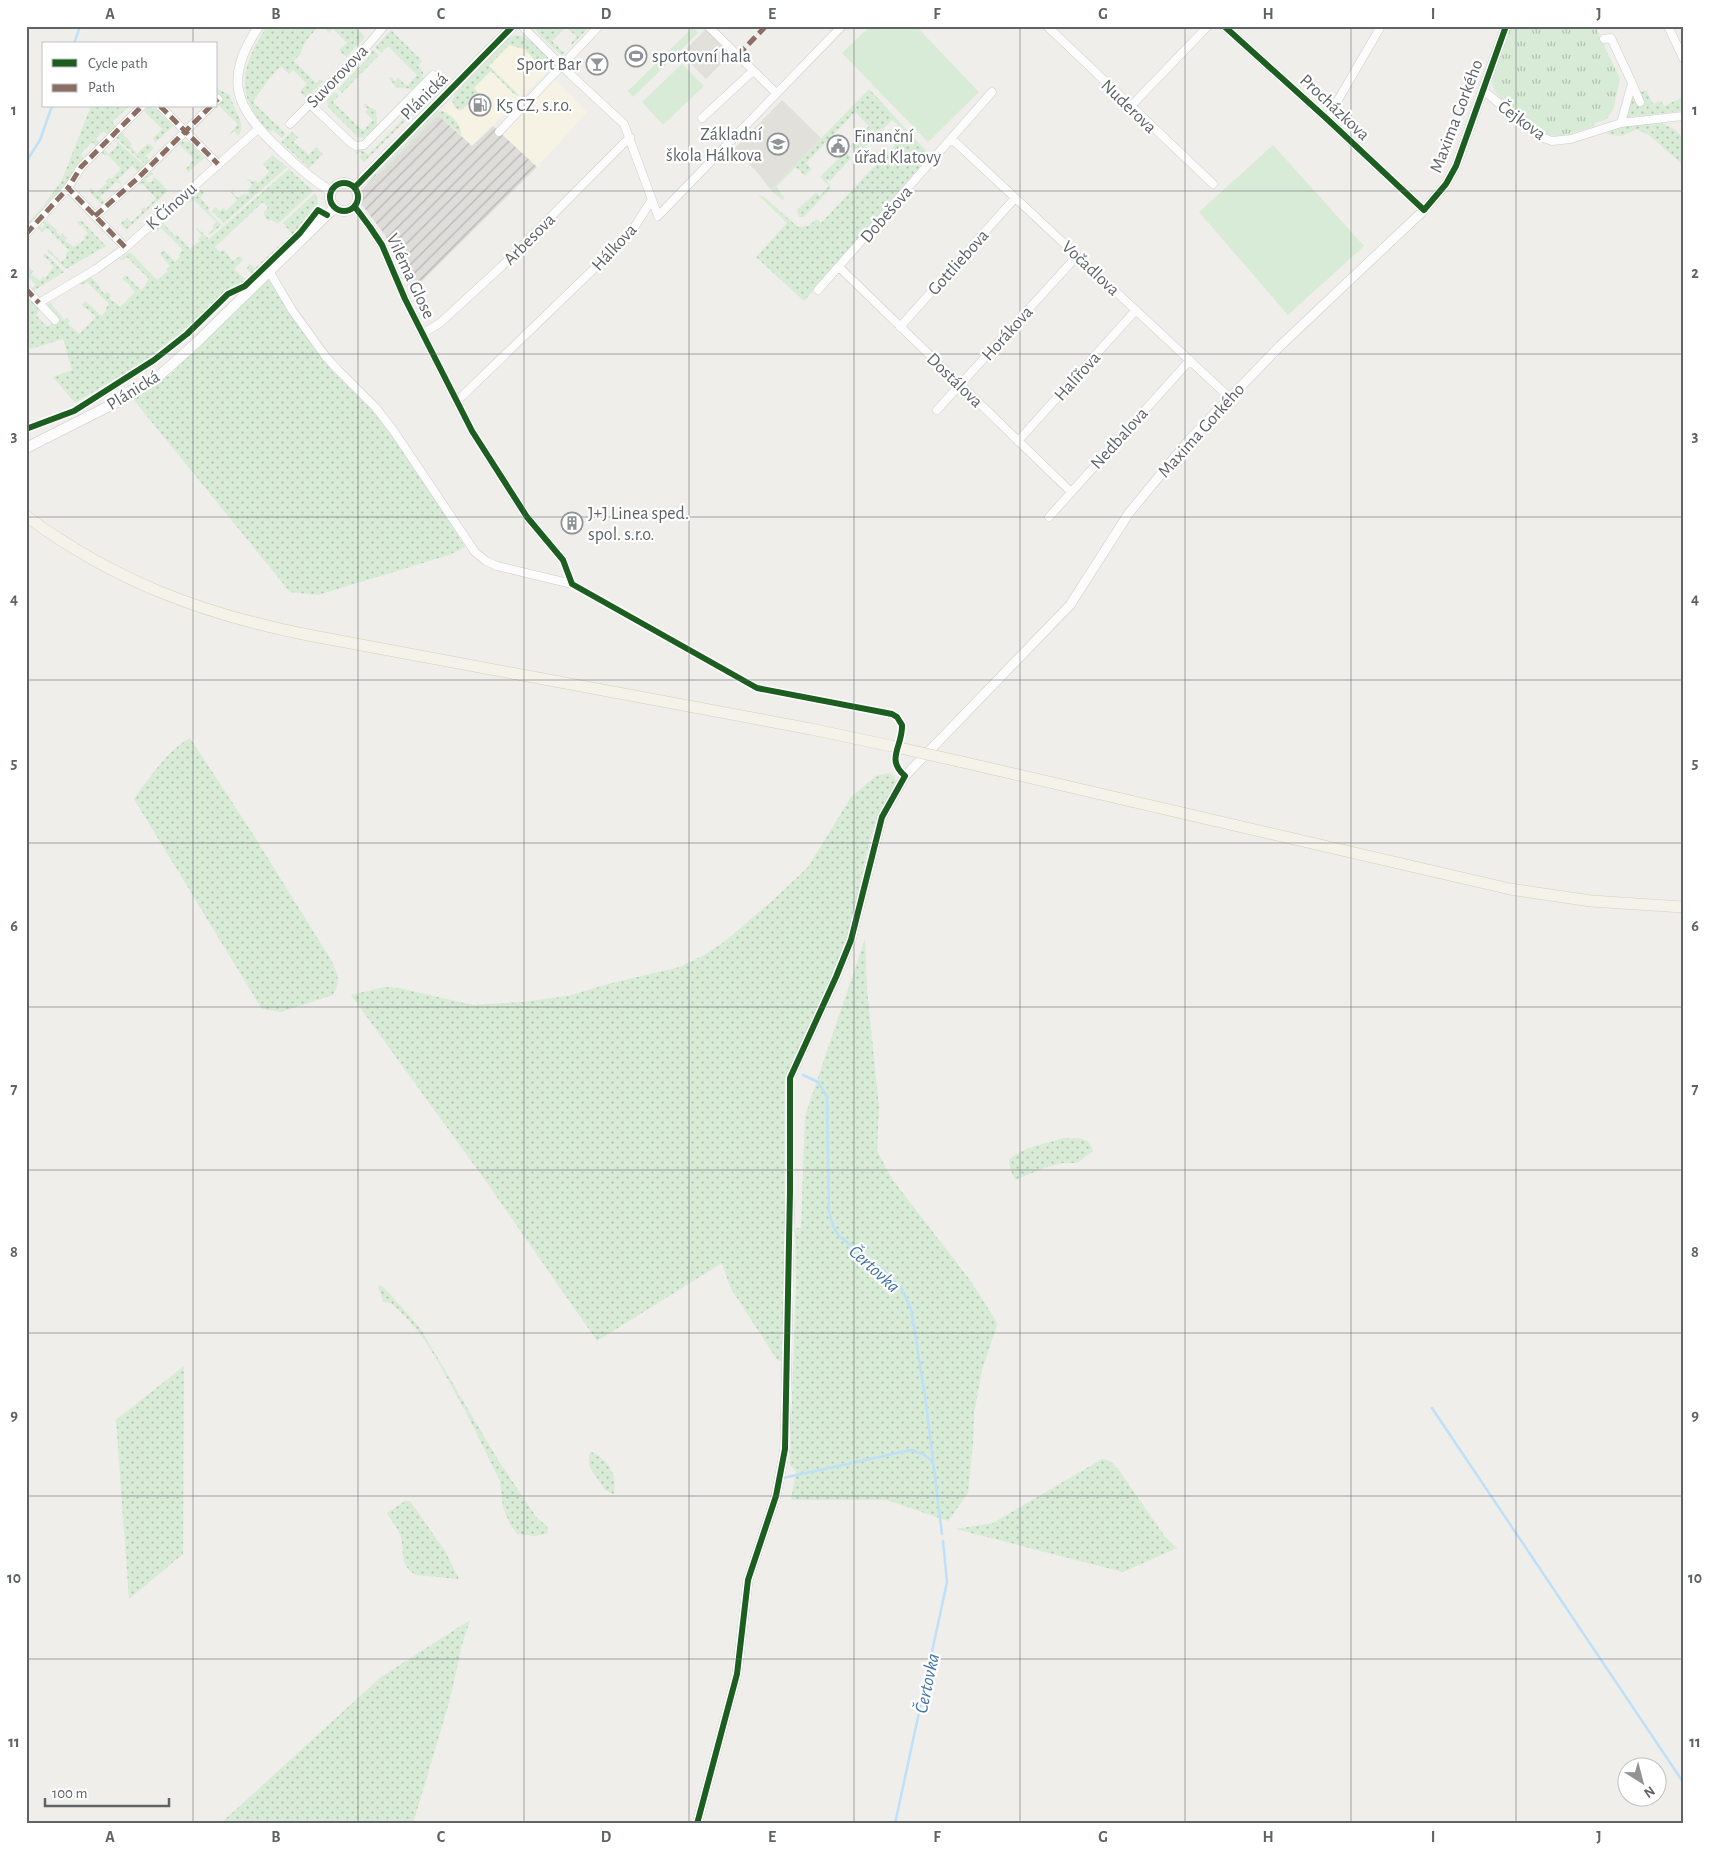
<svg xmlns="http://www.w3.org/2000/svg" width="1709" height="1850" font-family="'Alegreya Sans',sans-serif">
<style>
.commercial{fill:#f7f3e4}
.industrial{fill:url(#industrial-furrows)}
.education{fill:#e2e0da}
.grass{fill:url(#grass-dots)}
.park{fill:url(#park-tufts)}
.pitch{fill:#d8ebd6}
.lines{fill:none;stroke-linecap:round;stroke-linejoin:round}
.stream{stroke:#bfe0f9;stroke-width:2.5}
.minor-casing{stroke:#cbcccc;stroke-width:9}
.tertiary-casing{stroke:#cbcccc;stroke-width:10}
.secondary-casing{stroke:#cacacb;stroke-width:11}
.primary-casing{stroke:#d7ceb8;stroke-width:12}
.minor{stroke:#fdfcfc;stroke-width:8}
.tertiary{stroke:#fdfcfc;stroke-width:9}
.secondary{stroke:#fdfcfc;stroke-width:10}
.primary{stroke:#f4f2e9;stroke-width:11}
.primary-bridge-casing{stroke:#d7ceb8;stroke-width:12;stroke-linecap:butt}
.primary-bridge{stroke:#f4f2e9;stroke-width:11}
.quiet{stroke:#8d6e63;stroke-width:5;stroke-dasharray:10 5;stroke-linecap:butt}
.cycleway-casing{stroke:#fff;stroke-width:9}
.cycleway{stroke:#1b5e20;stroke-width:6}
.grid{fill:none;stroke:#5f6368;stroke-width:1;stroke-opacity:0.55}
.labels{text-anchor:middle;stroke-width:4.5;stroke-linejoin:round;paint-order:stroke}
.poi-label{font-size:18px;fill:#5f6368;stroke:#fff;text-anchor:start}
.street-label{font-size:18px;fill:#5f6368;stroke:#fff}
.water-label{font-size:19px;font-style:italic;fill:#4174aa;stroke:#fff}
.neatline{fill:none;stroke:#5f6368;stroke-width:2}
.grid-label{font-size:16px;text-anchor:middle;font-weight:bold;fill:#5f6368}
</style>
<defs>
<pattern id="industrial-furrows" width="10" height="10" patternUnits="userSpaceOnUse" patternTransform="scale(1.25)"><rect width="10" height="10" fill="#dfddda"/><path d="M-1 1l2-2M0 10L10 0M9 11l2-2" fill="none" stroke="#b8b7b5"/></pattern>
<pattern id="grass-dots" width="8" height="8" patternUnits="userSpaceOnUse" patternTransform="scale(1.25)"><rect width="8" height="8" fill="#d8ebd6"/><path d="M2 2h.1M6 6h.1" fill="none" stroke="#b2c2b1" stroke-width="1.8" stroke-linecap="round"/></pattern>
<pattern id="park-tufts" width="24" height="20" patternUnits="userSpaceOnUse" patternTransform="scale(1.25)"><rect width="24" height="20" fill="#d8ebd6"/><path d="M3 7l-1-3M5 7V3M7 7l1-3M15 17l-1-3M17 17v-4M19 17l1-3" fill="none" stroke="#b2c2b1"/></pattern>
</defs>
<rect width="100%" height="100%" fill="#efeeea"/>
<path class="commercial" d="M509 45 524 49 547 71 472 146 438 115Z
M552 77 587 112 537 167 501 133Z"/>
<path class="industrial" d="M438 115 472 146 493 126 537 167 410 293 398 262 385 235 362 205 360 193 375 175 380 173Z"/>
<path class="education" d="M706 29 731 54 706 79 681 54Z
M782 100 821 138 771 190 755 170 734 149Z"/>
<path class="grass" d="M267 26H319C312 34 302 43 301 53L294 61 316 83 320 80 323 81 306 98 300 91 307 84 293 70 289 74 281 66 268 80 253 102 286 134 282 138 273 130 270 132C233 96 241 66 267 26Z
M322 26H355L365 37 346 57 339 50 347 43 333 29 329 33Z
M534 26H590L572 45 571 43 577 37 566 27 552 41 564 53 562 56 538 33Z
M391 30 422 61 418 66 423 72V79L412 89 396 87 389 78 391 77 395 81 398 78 407 86 417 75 388 46 381 53 375 47Z
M516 35C528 36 552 54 551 67L547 71 524 49 509 45 489 66 521 97 514 94 491 71 474 88 479 94 463 109 460 110 455 108 452 101 455 93 510 37Z
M373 49 379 55 342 93 338 89 368 58Z
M216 88 230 95C233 110 248 125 238 136L234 131 229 135 238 124 218 105 221 101 216 96Z
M869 89 930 155 804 301 756 257 787 223 758 195 764 197 798 227 808 226 817 219 821 223 906 133 892 120 865 147 870 152 866 155 863 149 861 150 857 147 854 150 850 146 869 126 855 112 806 163 812 169 805 176 796 167 776 187 785 198 782 200 771 190Z
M1646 90 1653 104 1661 101 1664 106 1681 98 1683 111 1628 117 1626 116 1632 94 1639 106 1644 103 1639 93Z
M335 92 339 95 333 102 363 131 373 120 365 112 368 109 364 105 365 103 369 107 376 110 377 126 363 138 358 137 328 107 327 100Z
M422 100 424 102 364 162 359 157 362 154 360 152 357 154 355 153 361 149 368 155Z
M91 106H129L112 122 116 127 108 135 103 131 96 138 100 143 96 146 92 142 81 153 84 159 73 170 70 179 26 230V224L42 208 62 180Z
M149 107 155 108 173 126 155 143 153 138 162 129 144 111Z
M442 111C451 114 462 125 461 135L438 115 380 173 375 175 437 112Z
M1662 123 1675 130 1683 138V165L1650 136 1637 129 1622 136 1606 134C1618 124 1646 124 1662 123Z
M292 132 298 137 294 142 309 155 316 147 323 154 309 168 281 142Z
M122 133 132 144 130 146 137 154 147 144 151 145 154 148 146 156 150 162 146 165 116 138Z
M114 139 145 166 138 172 132 166 118 179 122 185 116 182 100 197 104 202 102 205 89 191 91 188 96 193 107 183 105 181 109 178 111 179 121 169 107 154 105 156 102 153 104 150 109 154 118 145Z
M183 141 190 143 204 158 188 172 186 169 194 159 179 144Z
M845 152 851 158 830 181 826 179 831 188 804 217H799L797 210 816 193 820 196 829 186 820 177Z
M272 155 287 167 224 223 212 211 215 207 220 211 223 208 226 211 237 200 231 192 236 187 232 192 238 198 243 194 246 195 249 192 248 190 252 185 248 180 243 184 248 179 253 182 255 180 258 183 269 172 263 164Z
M289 169 313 191 278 224 271 220 269 221 265 217 264 212 268 207 263 202 215 247 220 252 224 250 233 261 240 256 243 260 234 269 247 281 227 289 190 325 158 351 138 365 75 403 53 377 72 370 63 339 31 349 26 343V295L40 310 36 315 47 327 58 319 47 305 50 302 64 320 67 318 70 321 68 324 79 334 96 317 86 308 85 309 82 305 86 301 101 316 106 311V308L109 304 87 282 83 285 80 284 91 277 101 288 100 289 105 294 107 292 111 295 109 298 120 307 135 292 130 287 131 286 122 279 126 275 141 290 146 285V282L149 279 127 257 123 260 120 259 130 252 157 280 168 271 166 270 170 266 160 254 164 250 175 262 180 257 179 254 183 250 161 228 157 231H154L163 223 175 236 177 235 190 249 200 241 198 239 202 236 196 229 197 228 209 239Z
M148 170 153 174 146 178 147 182H152L154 176 168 191 126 230 121 223 127 218 131 222 142 212 141 210 144 207 146 209 156 198 142 183 140 185 137 182Z
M198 187 204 193 200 198 209 208 208 211 222 225 209 235 194 222 208 234 213 229V225L216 222 194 200 188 203 184 199 186 197 188 198 192 195 190 193Z
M315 193C326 211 299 230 287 242L290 246 258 276 252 275 247 268 250 264 255 268 292 234 283 223Z
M45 220 57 230 56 231 60 236 62 233 67 238 65 241 74 247 85 239 84 237 88 234 82 225 80 226 77 222 81 220 106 246 66 269 47 251 48 249 61 262 66 257V254L69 250 47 228 42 232 38 229 40 226 42 228 45 225 43 223Z
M45 253 64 272 33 291 32 288 36 285 26 274V269L29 267 33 271 31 274 40 281 43 277 45 278 54 267 50 263 51 262 43 256Z
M267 277 332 371 374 413 411 461 465 547 449 555 318 595 290 592 133 399 171 374Z
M190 738 251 831 331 960C338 976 341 979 333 995L281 1012 262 1009 134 799C148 779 169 749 190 738Z
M889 773 894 776 896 781C889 795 881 809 875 823 862 861 859 903 846 941L787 1078 782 1360 778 1361 731 1289 722 1263 597 1341 485 1180 351 995 385 987 399 988 473 1005 522 1002 568 996 612 983 680 967 704 955 724 942 773 900 808 867 851 797 876 776Z
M865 939 867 989 879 1107 877 1151 892 1179 970 1280 995 1319 997 1325 982 1370 974 1414 973 1443 968 1493 948 1521 887 1500H791L796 1471 790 1465 796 1276 795 1230 797 1228H801L805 1116Z
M1064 1138C1078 1139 1089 1136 1093 1151L1077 1163H1063L1047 1167 1015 1180 1010 1168 1009 1160C1023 1146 1046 1144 1064 1138Z
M378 1285 382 1286 389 1293 420 1328 498 1460 537 1518 547 1526 548 1533 536 1536 517 1534 510 1524 503 1507 500 1481 466 1412 437 1360 424 1339 405 1316 391 1303 383 1302Z
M184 1366 183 1554 129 1599 116 1420Z
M592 1452C609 1461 617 1474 614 1494L605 1490 589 1466V1454Z
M1102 1459 1110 1461 1119 1470 1165 1537 1177 1548 1123 1572 956 1529 993 1523Z
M405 1501H410L445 1551 459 1579 416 1575C397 1564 406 1550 400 1535 397 1527 391 1520 387 1513Z
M470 1620 462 1645 450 1699 413 1824H220L381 1677Z"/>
<path class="park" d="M1511 26H1595L1620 79 1613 110 1606 120 1594 123 1595 126C1581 130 1563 138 1548 135 1538 132 1503 102 1496 93 1492 88 1492 80 1493 74Z"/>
<path class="pitch" d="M870 26H916L979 92 928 142 842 53Z
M693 27 698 33 633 97 628 91Z
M682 64 704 86 663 125 642 102Z
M1273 145 1364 246 1288 315 1199 212Z"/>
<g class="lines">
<path class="stream" d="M74 44 80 26
M26 162 40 140 52 106
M803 1075 818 1082 827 1097 829 1212 833 1226 839 1236 883 1270 902 1289 911 1309 925 1396 942 1534
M1432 1408 1683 1782
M783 1478 911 1450 923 1454 933 1462
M895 1824 947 1582 943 1541"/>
<g class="minor-casing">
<path id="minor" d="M522 26 570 74 624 124 658 216 842 26
M708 26 776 93
M1047 26 1213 184
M1224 26 1327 119 1424 210
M1668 26 1683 58
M1604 39 1611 38 1632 83 1621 123
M1632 83 1640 102
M1483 90 1538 136 1552 141 1571 139 1621 123 1683 116
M216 101 218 99
M310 104 351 143 356 146 364 145 433 75
M160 106 218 164
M1130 107 1208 26
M702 118 753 71
M1327 119 1381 26
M290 124 368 45 384 26
M499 132 599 26
M952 139 1230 398
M355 207 370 227 382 245 405 299 472 431 527 517 563 560
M95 216 138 178 211 106
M26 234 68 188
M125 247 68 188 81 167 142 106
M839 267 1071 492
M269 271 292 310 326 357 339 371 376 408 393 430 475 552 486 561 497 566 572 584
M26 289 39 303
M818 290 992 92
M55 320 39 303 96 269 124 249 258 129
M900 327 1015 198
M422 334 440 323 502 266 630 137
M456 402 630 234 651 201
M937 410 1077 256
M1018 441 1136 310
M1049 517 1190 360"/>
</g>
<g class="tertiary-casing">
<path id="tertiary" d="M259 26C222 81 236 108 280 150 296 165 312 180 331 191
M697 1824 737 1674 748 1580 776 1496 785 1449 790 1191V1078L836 977 851 940 882 817 905 776 1070 605 1129 513 1189 440 1280 346 1424 210 1446 184 1456 166 1506 26"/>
</g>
<g class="secondary-casing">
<path id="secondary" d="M330 197a14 14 0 1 1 28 0a14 14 0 1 1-28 0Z
M355 187 513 26
M26 448 129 396 159 376 197 342 334 208"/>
</g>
<g class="primary-casing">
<path id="primary" d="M26 516C114 581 202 614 308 635L811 729 891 746
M958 761 1510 889 1591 901 1683 907"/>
</g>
<use href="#minor" class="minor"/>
<use href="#tertiary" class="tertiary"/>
<use href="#secondary" class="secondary"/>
<use href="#primary" class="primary"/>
<g class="primary-bridge-casing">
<path id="primary-bridge" d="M891 746 958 761"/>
</g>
<use href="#primary-bridge" class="primary-bridge"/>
<path class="quiet" d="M738 55 766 26
M216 101 218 99
M160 106 218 164
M95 216 138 178 211 106
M26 234 68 188
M125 247 68 188 81 167 142 106
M26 289 39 303"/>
<g class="cycleway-casing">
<path id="cycleway" d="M1224 26 1327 119 1424 210 1446 184 1456 166 1506 26
M330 197a14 14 0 1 1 28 0a14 14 0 1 1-28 0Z
M355 187 513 26
M355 207 370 227 382 245 405 299 472 431 527 517 563 560 572 584 757 688 892 714 897 717 902 725C903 746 885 759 905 776L882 817 851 940 836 977 790 1078V1191L785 1449 776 1496 748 1580 737 1674 697 1824
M26 429 74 411 154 360 187 334 228 294 245 286 300 233 318 210 327 215"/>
</g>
<use href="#cycleway" class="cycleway"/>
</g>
<path class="grid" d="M193 26V44M358 26V1824M524 26V1824M689 26V1824M854 26V1824M1020 26V1824M1185 26V1824M1351 26V1824M1516 26V1824M193 106V1824M26 191H1683M26 354H1683M26 517H1683M26 680H1683M26 843H1683M26 1007H1683M26 1170H1683M26 1333H1683M26 1496H1683M26 1659H1683"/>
<defs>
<g id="stadium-ring" transform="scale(1.125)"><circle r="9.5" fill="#fff" stroke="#919496" stroke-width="1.5"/><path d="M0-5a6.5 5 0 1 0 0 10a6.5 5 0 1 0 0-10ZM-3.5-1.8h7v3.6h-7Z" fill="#919496"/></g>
<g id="bar-ring" transform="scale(1.125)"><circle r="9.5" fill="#fff" stroke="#919496" stroke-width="1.5"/><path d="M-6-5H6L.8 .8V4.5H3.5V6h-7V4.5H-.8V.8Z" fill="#919496"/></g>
<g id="fuel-ring" transform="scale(1.125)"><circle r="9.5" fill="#fff" stroke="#919496" stroke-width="1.5"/><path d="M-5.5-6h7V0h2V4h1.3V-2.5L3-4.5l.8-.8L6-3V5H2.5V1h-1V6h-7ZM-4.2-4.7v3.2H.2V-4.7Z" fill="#919496"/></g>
<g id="school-ring" transform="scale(1.125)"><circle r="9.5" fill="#fff" stroke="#919496" stroke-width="1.5"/><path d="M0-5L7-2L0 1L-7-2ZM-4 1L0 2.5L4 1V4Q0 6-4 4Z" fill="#919496"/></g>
<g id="civic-ring" transform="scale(1.125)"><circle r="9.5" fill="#fff" stroke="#919496" stroke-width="1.5"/><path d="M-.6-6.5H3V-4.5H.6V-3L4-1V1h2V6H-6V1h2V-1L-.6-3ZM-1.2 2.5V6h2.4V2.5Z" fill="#919496"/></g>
<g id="building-ring" transform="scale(1.125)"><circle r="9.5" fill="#fff" stroke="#919496" stroke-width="1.5"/><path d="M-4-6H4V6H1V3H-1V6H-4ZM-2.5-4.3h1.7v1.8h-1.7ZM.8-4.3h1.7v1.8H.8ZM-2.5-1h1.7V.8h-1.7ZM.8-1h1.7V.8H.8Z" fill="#919496"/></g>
</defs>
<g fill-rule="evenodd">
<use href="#stadium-ring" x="636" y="56"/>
<use href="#bar-ring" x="597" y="64"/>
<use href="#fuel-ring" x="480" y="105"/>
<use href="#school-ring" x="778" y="144"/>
<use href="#civic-ring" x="838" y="146"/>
<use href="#building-ring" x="572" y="523"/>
</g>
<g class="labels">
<g class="poi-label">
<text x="652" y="62">sportovní hala</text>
<text x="581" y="70" text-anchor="end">Sport Bar</text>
<text x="496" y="111">K5 CZ, s.r.o.</text>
<text x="762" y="140" text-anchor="end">Základní<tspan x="762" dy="21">škola Hálkova</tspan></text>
<text x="854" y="142">Finanční<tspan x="854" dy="21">úřad Klatovy</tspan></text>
<text x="588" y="519">J+J Linea sped.<tspan x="588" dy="21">spol. s.r.o.</tspan></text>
</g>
<g class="street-label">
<text transform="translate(337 76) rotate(-46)" y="6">Suvorovova</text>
<text transform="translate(424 96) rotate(-45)" y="6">Plánická</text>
<text transform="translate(1129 106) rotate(44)" y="6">Nuderova</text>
<text transform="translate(1335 107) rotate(43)" y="6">Procházkova</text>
<text transform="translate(1456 116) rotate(-69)" y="6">Maxima Gorkého</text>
<text transform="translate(1522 120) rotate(36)" y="6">Čejkova</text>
<text transform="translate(171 206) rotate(-42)" y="6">K Čínovu</text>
<text transform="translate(886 214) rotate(-49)" y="6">Dobešova</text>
<text transform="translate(529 239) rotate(-45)" y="6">Arbesova</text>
<text transform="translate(614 247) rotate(-47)" y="6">Hálkova</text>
<text transform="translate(958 262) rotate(-48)" y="6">Gottliebova</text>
<text transform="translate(1091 268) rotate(43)" y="6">Vočadlova</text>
<text transform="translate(411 276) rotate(65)" y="6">Viléma Glose</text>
<text transform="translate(1007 333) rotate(-48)" y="6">Horákova</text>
<text transform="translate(1077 376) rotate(-48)" y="6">Halířova</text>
<text transform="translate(955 380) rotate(44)" y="6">Dostálova</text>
<text transform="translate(133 390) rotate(-32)" y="6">Plánická</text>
<text transform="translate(1201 430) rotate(-48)" y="6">Maxima Gorkého</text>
<text transform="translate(1119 438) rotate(-48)" y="6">Nedbalova</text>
</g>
<g class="water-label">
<text transform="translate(875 1268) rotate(42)" y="7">Čertovka</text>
<text transform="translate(926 1683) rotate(-78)" y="7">Čertovka</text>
</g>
</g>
<rect width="1709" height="1850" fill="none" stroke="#ffffff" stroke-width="55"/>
<rect x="42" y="42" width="175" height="65" fill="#ffffff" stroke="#bfc1c3"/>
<rect x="52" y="59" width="25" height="8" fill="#1b5e20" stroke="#bfc1c3"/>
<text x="88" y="68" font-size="15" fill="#5f6368">Cycle path</text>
<rect x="52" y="84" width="25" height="8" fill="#8d6e63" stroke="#bfc1c3"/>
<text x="88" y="92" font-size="15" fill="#5f6368">Path</text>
<g transform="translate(1642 1782) rotate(144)"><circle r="24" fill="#ffffff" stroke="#bfc1c3"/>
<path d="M0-4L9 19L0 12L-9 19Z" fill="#919496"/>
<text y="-8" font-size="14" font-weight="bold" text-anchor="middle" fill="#5f6368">N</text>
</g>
<path d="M45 1798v8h124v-8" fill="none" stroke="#5f6368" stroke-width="2.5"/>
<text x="52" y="1798" font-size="15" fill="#5f6368" stroke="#ffffff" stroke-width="4" paint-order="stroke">100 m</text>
<rect x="28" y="28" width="1654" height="1794" class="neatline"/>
<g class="grid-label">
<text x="110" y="19">A</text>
<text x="276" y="19">B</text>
<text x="441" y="19">C</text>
<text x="606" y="19">D</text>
<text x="772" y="19">E</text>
<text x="937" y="19">F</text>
<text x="1103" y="19">G</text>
<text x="1268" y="19">H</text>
<text x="1433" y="19">I</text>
<text x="1599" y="19">J</text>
<text x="14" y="115">1</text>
<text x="1695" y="115">1</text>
<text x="14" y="278">2</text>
<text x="1695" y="278">2</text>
<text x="14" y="441">3</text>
<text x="1695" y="441">3</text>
<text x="14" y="604">4</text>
<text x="1695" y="604">4</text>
<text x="14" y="768">5</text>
<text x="1695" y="768">5</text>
<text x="14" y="931">6</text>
<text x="1695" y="931">6</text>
<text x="14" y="1094">7</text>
<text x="1695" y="1094">7</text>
<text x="14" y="1257">8</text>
<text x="1695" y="1257">8</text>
<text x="14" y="1420">9</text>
<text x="1695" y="1420">9</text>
<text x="14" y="1583">10</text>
<text x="1695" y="1583">10</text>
<text x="14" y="1747">11</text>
<text x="1695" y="1747">11</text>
<text x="110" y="1842">A</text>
<text x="276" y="1842">B</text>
<text x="441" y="1842">C</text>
<text x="606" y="1842">D</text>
<text x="772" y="1842">E</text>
<text x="937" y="1842">F</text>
<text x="1103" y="1842">G</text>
<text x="1268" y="1842">H</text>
<text x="1433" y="1842">I</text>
<text x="1599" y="1842">J</text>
</g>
</svg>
